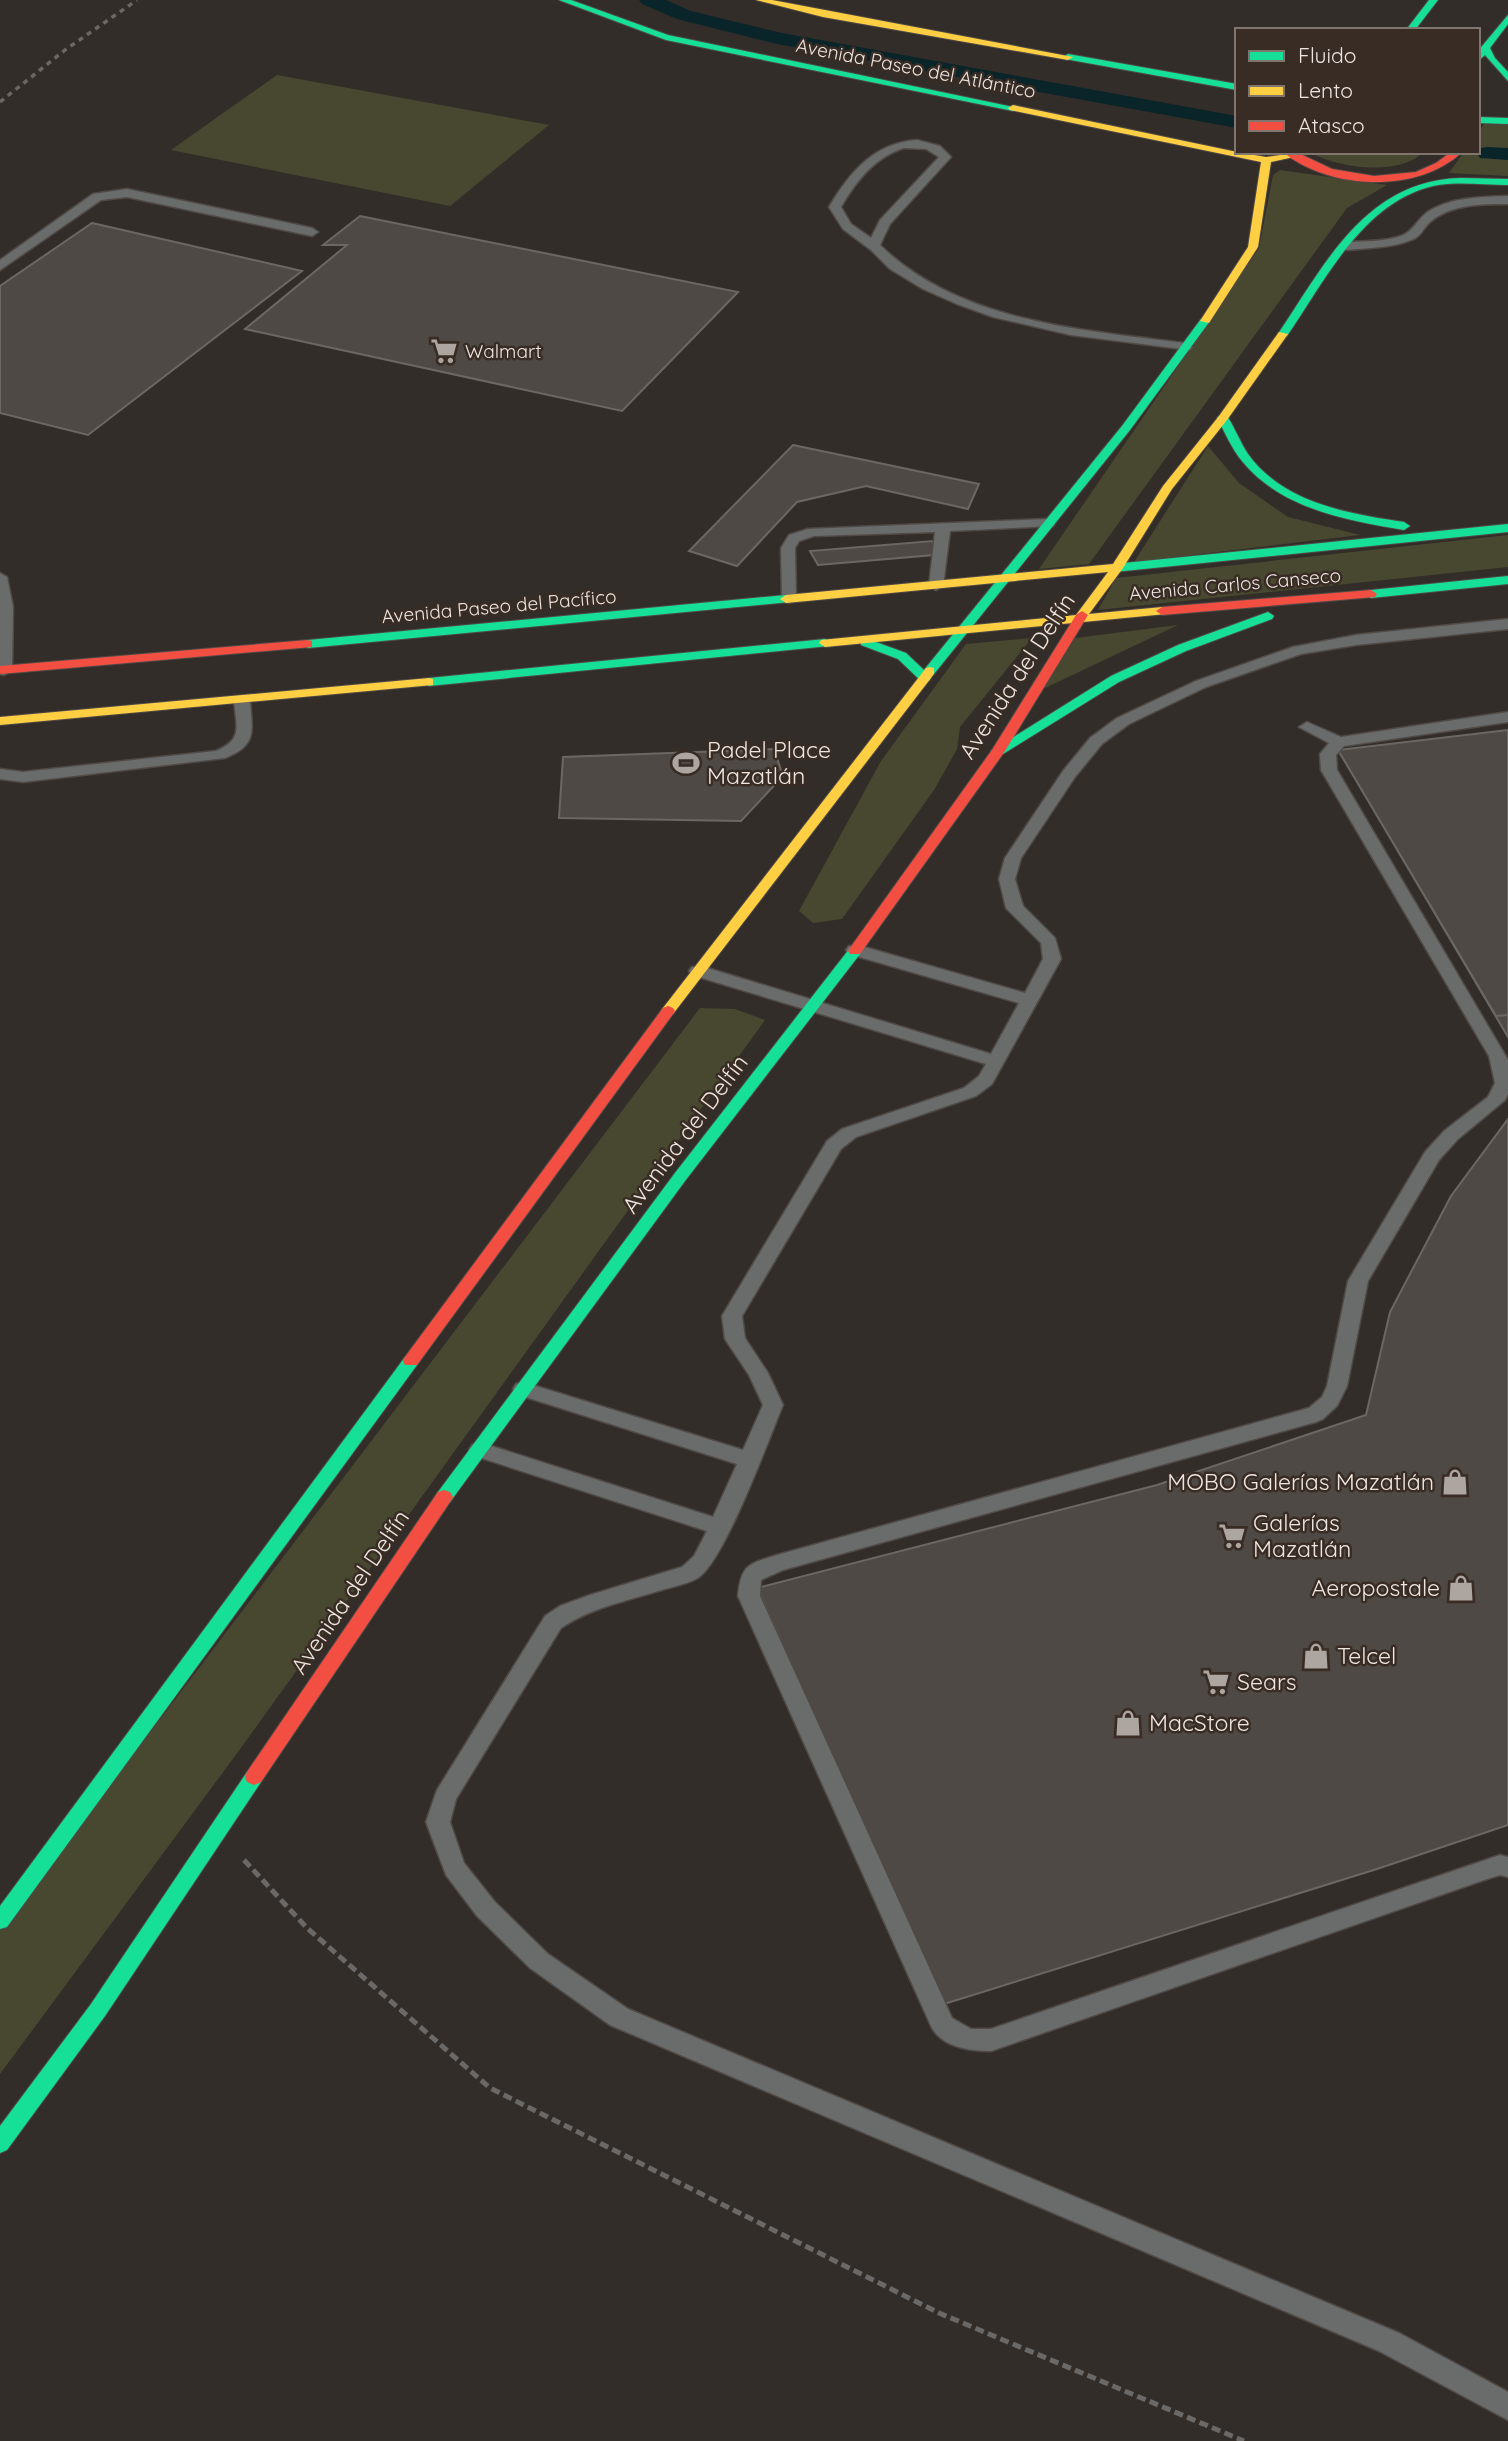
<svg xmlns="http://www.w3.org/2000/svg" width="1508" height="2441" font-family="Quicksand,sans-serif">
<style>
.green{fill:#484830}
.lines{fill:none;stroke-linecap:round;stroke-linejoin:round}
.canal{fill:#092529;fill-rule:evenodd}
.building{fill:#4e4945;stroke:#6c6763;stroke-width:2}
.lane-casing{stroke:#504a47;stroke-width:3}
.fast-casing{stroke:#504a47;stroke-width:2}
.slow-casing{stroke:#504a47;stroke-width:2}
.jam-casing{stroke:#504a47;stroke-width:2}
.path{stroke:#6a6968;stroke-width:5;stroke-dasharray:9 4.5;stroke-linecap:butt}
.lane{fill:#6a6c6c;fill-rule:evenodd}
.fast{fill:#16e098;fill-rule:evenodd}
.slow{fill:#ffcf43;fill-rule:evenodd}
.jam{fill:#f24e42;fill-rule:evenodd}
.rail{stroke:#6a6865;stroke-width:3.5;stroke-dasharray:5 5;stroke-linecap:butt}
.labels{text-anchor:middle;stroke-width:5;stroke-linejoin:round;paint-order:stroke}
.far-street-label{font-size:19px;fill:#ede5e0;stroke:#382c24}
.far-poi-label{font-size:19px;fill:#ede5e0;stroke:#382c24;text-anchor:start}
.street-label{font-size:23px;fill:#ede5e0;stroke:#382c24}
.poi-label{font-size:23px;fill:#ede5e0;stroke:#382c24;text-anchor:start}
</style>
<rect width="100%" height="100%" fill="#332d29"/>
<path class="green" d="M277 75 549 125 450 206 171 150Z
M1485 123 1508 124V176L1449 173 1464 152H1478V132Z
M1310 152H1423C1400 177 1336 168 1310 152Z
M1280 170 1387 185 1347 208 1089 564 1039 569 1259 248 1273 175Z
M1208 446 1239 483 1288 517 1360 535 1134 562Z
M1508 535V567L1098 610 1116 578Z
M1178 625 1043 689 1075 638Z
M1032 638 960 727 957 749 934 790 842 919 813 923 799 911 881 761 966 644Z
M700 1008 735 1009 765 1020 238 1752 0 2074V1930Z"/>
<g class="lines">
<path class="canal" d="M639 0H666L691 11 777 32 1237 116V128L777 44 677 19 642 4Z
M1488 147 1508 148V160L1480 158 1477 153 1480 148Z"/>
</g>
<path class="building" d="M360 216 738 292 622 411 245 329 347 245H323Z
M92 223 302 271 88 435 0 413V286Z
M793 445 979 484 968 509 866 486 797 502 737 566 689 551Z
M933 541 934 555 818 565 810 551Z
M1508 730V1037L1338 750Z
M1508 730V1015L1496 1016 1338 750Z
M774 749 783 776 741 821 559 818 563 757Z
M1508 1119V1825L1377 1869 944 2004 757 1588 1157 1485 1366 1415 1390 1312 1451 1196Z"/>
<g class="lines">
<g class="lane-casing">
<path id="lane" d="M917 140 940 146 951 157 890 224 880 245C959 322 1081 330 1185 343L1192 347 1190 350 1071 335 993 317 957 304 923 289 890 269 871 250 843 229 829 207C850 172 874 143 917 140ZM904 148 926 149 939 157 880 220 871 238 851 224 841 207C856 181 875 157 904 148Z
M127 189 312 228 318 232 312 236 127 197 101 200 0 270V260L93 194Z
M1508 196V204C1482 204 1451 204 1430 222 1423 228 1421 237 1411 240 1391 248 1368 248 1347 250L1341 246 1347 242C1364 241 1384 242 1401 236 1413 232 1418 218 1429 211 1452 197 1482 197 1508 196Z
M1048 519 1053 520 1055 523 1053 526 950 531 943 586 936 590 929 586 935 532 814 536 799 541 795 548 796 599 789 603 782 599 781 548 789 535 808 529Z
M0 573 7 577 13 607 12 670 4 675 0 674Z
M1508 619V629L1356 645 1301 654 1206 687 1129 724 1102 744 1075 777 1021 858 1015 879 1023 906 1055 938 1061 959 992 1084 976 1096 856 1137 841 1149 742 1316 745 1338 768 1373 783 1405C769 1438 723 1566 696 1579 687 1584 675 1586 665 1589 630 1600 592 1607 561 1628L456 1799 450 1822 464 1863 495 1902 548 1954 628 2009 1399 2333 1508 2392V2420L1379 2351 610 2025 530 1968 477 1916 446 1875 426 1822 437 1790 545 1616 560 1606 590 1595 682 1567 694 1556 707 1531 472 1455 469 1450 472 1445 479 1442 713 1517 737 1464 516 1394 513 1389 516 1384 523 1382 743 1450 763 1405 749 1375 725 1339 722 1316 827 1141 842 1129 964 1088 979 1076 986 1064 692 975 689 971 692 967H704L991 1054 1019 1003 849 954 846 950 849 946H861L1025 993 1043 959 1041 943 1006 908 999 879 1005 858 1063 771 1090 738 1117 718 1196 681 1293 647 1356 635Z
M242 695 250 700C252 731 258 745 225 758L23 782 0 779V769L23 772 216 751C244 739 236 726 234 700Z
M1508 712V722L1344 746 1336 755 1337 770 1508 1060V1094L1505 1100 1458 1139 1439 1160 1368 1281 1347 1386 1337 1406 1323 1419 1316 1422 783 1570 761 1580 760 1596 952 2018 971 2029H991L1500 1855 1508 1857V1877L1500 1875 1484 1880 991 2051C970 2051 941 2047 931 2026L738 1596C741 1565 748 1564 777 1555L1309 1408 1322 1397 1327 1386 1348 1281 1425 1152 1444 1131 1488 1097 1495 1083 1489 1056 1321 770 1320 754 1329 743 1299 727 1307 722 1341 737Z"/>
</g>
<g class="fast-casing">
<path id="fast" d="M559 0H571L668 35 1018 108 1013 111 666 40Z
M1429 0H1438L1415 30H1406Z
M1508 15V24L1490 48 1495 58 1508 72V81L1485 55 1478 61V51Z
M1068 54 1237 84V90L1065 59 1063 57Z
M1478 117 1508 118V124L1478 123Z
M1461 178 1508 179V185C1484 185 1457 181 1433 186 1362 203 1325 281 1287 336H1279L1278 334C1325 264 1366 180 1461 178Z
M1201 319 1210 321 1130 430 934 674H929L931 678 929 681H921L898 659 861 645V639L865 638 906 653 924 670 1122 426Z
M1219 416H1227C1235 428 1240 442 1248 454 1283 503 1349 514 1404 522L1410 526 1404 530C1346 520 1281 509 1242 461 1231 448 1225 432 1217 418Z
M1508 524V532L1114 572 1108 568 1114 564Z
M1508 576V584L1371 598 1365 594 1371 590Z
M786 595 792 599 790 602 308 648 302 644 308 640Z
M1268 612 1274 616 1272 619 1186 651 1119 682 1003 754H993L991 751 1111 676 1178 645Z
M825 639 831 643 829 646 429 686 423 682 429 678Z
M855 947 862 951 860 954 685 1181 450 1502H438L435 1497 438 1492 675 1173 850 948Z
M411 1355 417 1357 419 1361 417 1365 7 1927 0 1929V1906L405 1357Z
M254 1769 261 1772 263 1777 261 1782 105 2016 7 2150 0 2153V2126L91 2004 247 1772Z"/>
</g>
<g class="slow-casing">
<path id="slow" d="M756 0H772L1073 57 1068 60 823 17Z
M1013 105 1237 152 1266 157 1294 153V157L1271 162 1258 247 1209 323 1200 321 1248 247 1261 162 1010 110 1008 108Z
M1279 332 1288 334 1227 420 1172 489 1123 568 1089 614 1162 607 1166 608V614L825 647 819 643 821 640 1076 615 1108 572 786 603 780 599 786 595 1113 564 1163 486 1219 416Z
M930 667 934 668V674L673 1014H663L661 1011 663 1008 926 668Z
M429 678 433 679V685L0 725V717Z"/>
</g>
<g class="jam-casing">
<path id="jam" d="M1283 152H1296L1332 169 1374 176 1416 172 1436 163 1451 152H1462C1418 194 1329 190 1283 152Z
M1371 590 1377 594 1375 597 1162 615 1156 611 1162 607Z
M1082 611 1088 615 1005 751 860 954H850L848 951 850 948 992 750 1076 615Z
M308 640 312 641V647L0 674V666Z
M668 1006 673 1008 675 1011 673 1014 417 1365H405L403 1361 405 1357 663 1008Z
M444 1490 450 1492 453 1497 450 1502 261 1782 254 1785 247 1782 245 1777 247 1772 438 1492Z"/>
</g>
<path class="path" d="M244 1860 307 1928 490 2088 939 2313 1244 2441"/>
<use href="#lane" class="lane"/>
<use href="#fast" class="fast"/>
<use href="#slow" class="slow"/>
<use href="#jam" class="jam"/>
<path class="rail" d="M0 102 65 50 137 0"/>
</g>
<defs>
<g id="supermarket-bare" transform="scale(2.1)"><path d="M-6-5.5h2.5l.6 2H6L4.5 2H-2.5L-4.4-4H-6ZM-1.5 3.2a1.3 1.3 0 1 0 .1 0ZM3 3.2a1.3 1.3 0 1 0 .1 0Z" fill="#aca5a0" stroke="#382c24" stroke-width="2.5" paint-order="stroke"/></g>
<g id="stadium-bare" transform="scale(2.1)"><path d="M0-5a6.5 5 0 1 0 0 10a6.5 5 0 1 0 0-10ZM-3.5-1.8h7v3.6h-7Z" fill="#aca5a0" stroke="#382c24" stroke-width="2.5" paint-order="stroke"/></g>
<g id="shop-bare" transform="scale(2.1)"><path d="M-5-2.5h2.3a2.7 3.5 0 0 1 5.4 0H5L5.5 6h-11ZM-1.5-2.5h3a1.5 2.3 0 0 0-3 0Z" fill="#aca5a0" stroke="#382c24" stroke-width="2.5" paint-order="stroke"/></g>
</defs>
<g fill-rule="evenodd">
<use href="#supermarket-bare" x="444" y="351"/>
<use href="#stadium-bare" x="686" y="763"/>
<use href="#shop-bare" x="1455" y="1482"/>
<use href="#supermarket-bare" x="1232" y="1536"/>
<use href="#shop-bare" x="1461" y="1588"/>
<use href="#shop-bare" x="1316" y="1656"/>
<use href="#supermarket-bare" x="1216" y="1682"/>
<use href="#shop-bare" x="1128" y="1723"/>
</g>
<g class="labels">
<g class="far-street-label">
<text transform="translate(916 68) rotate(11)" y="7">Avenida Paseo del Atlántico</text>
<text transform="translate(1235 584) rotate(-5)" y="7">Avenida Carlos Canseco</text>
<text transform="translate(499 606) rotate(-5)" y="7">Avenida Paseo del Pacífico</text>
</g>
<g class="far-poi-label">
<text x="465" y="358">Walmart</text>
</g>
<g class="street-label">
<text transform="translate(1017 676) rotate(-57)" y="8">Avenida del Delfín</text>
<text transform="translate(685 1134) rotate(-53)" y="8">Avenida del Delfín</text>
<text transform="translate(350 1592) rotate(-56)" y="8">Avenida del Delfín</text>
</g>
<g class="poi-label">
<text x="707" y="758">Padel Place<tspan x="707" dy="26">Mazatlán</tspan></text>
<text x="1434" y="1490" text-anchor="end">MOBO Galerías Mazatlán</text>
<text x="1253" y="1531">Galerías<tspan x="1253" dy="26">Mazatlán</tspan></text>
<text x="1440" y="1596" text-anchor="end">Aeropostale</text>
<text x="1337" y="1664">Telcel</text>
<text x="1237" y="1690">Sears</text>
<text x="1149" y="1731">MacStore</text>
</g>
</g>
<rect x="1235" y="28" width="245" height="126" fill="#382c24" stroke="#80766f" stroke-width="2"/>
<rect x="1249" y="51" width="35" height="10" fill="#16e098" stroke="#80766f" stroke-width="2"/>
<text x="1298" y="63" font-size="21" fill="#ede5e0">Fluido</text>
<rect x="1249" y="86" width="35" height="10" fill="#ffcf43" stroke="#80766f" stroke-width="2"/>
<text x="1298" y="98" font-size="21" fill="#ede5e0">Lento</text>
<rect x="1249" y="121" width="35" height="10" fill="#f24e42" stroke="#80766f" stroke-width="2"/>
<text x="1298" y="133" font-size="21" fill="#ede5e0">Atasco</text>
</svg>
